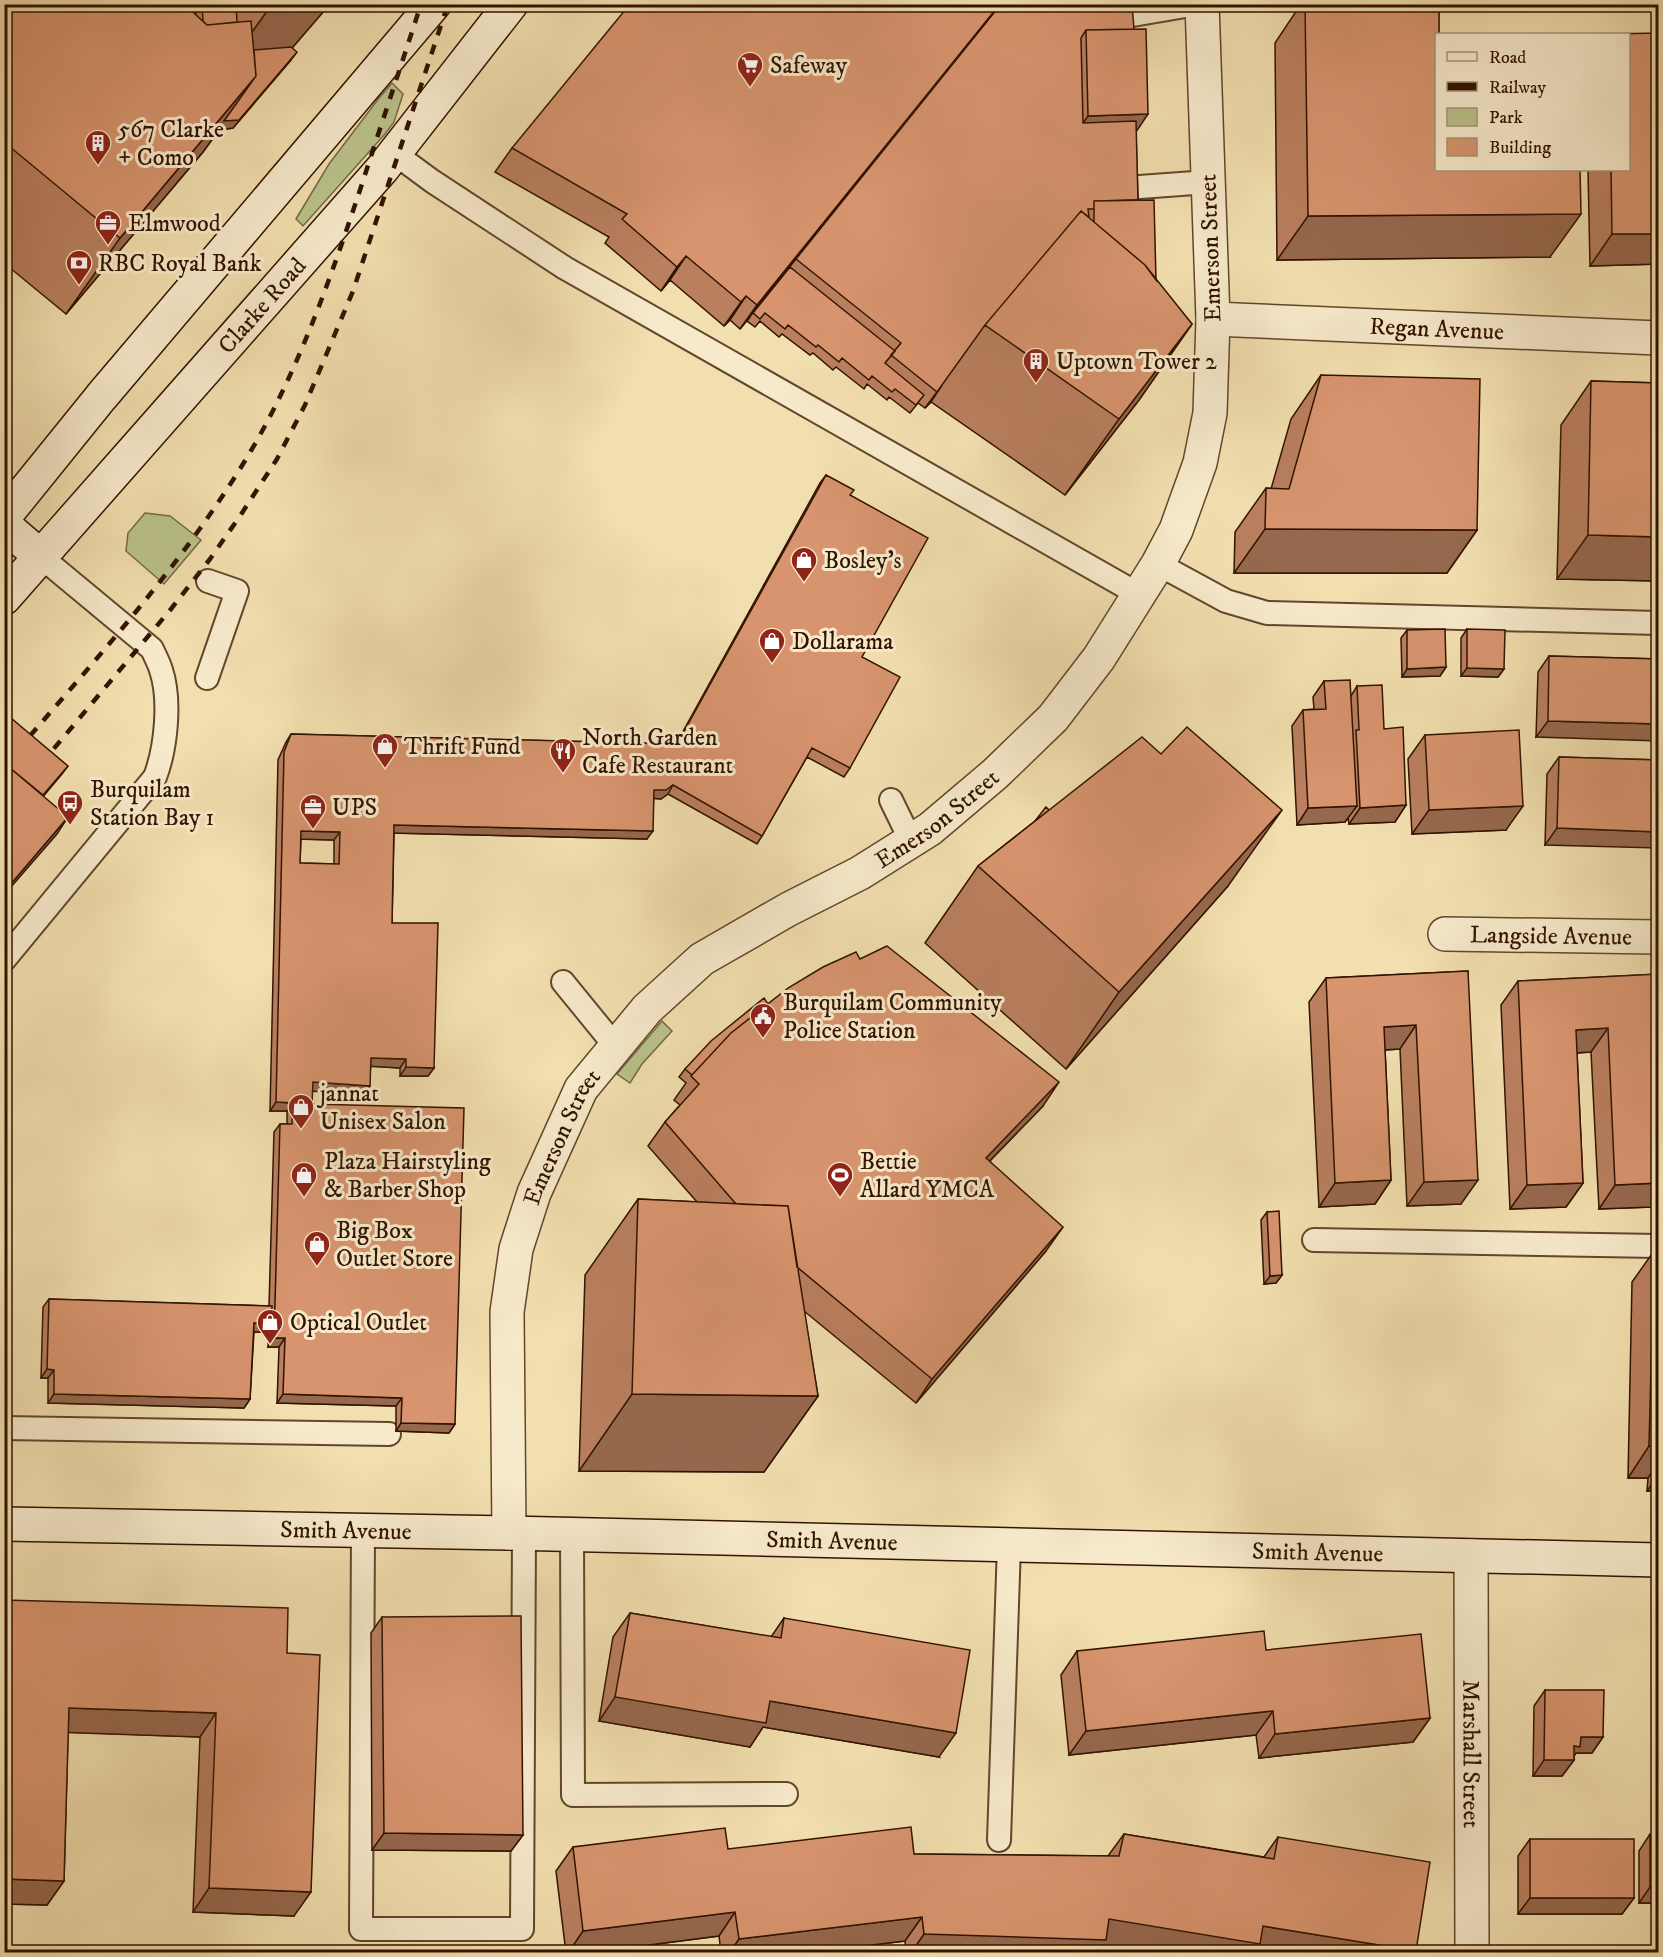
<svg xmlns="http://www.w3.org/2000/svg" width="1663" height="1957" font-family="'IM FELL DW Pica',serif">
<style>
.green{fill:#bac28b;stroke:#766a46;stroke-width:1.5}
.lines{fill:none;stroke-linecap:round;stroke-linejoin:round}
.lane-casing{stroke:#62462c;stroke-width:26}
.street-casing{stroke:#62462c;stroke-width:36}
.secondary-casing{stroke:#321300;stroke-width:36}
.lane{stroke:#f7eacb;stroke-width:22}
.street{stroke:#f7eacb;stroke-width:33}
.secondary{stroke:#f7eacb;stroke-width:33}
.rail{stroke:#321300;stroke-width:4.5;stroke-dasharray:10 10;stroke-linecap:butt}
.wall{fill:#b97f5f;stroke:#321300;stroke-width:1.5;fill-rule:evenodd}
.shaded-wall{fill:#96684d;stroke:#321300;stroke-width:1.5}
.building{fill:#d7946e;stroke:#321300;stroke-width:1.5;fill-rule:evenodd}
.labels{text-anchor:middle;stroke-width:6;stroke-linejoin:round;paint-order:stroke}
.poi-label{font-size:24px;fill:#321300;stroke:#f7eacb;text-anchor:start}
.street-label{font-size:24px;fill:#321300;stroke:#f7eacb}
</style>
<rect width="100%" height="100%" fill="#f2dfaf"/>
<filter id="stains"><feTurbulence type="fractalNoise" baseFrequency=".00333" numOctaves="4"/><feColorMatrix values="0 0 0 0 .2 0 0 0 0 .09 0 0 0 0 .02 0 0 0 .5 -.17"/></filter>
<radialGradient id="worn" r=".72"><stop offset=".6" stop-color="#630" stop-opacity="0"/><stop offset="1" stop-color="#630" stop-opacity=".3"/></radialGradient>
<path class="green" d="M392 83 403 94 394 122 385 134 303 226 296 219 329 164 379 98Z
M145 513 170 516 201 540 164 584 126 551 128 533Z
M662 1021 672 1031 642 1064 630 1083 617 1074Z"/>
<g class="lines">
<g class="lane-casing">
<path id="lane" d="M1121 17 1197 4
M394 153 432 181 565 268 1138 594
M1126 188 1208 182
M1158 564 1226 601 1267 613 1658 623
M207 678 237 591 208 581
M891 800 911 841
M4 960 155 777C166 748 171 700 161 670 159 663 155 656 152 649L40 556
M563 982 616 1047
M1314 1240 1658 1246
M4 1428 389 1434
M363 1531 361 1929H522L524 1534
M572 1535 573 1795 786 1794
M999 1840 1009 1545"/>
</g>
<g class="street-casing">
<g id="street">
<path id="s1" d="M1213 319 1658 338"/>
<path id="s2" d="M1445 934 1658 937"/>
<path id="s3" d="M509 1533 507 1312 516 1249 534 1193 581 1089 647 1009 702 959 789 909 860 873 930 829 995 774 1053 718 1099 658 1158 564 1176 530 1200 463 1210 413 1213 319 1202 4"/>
<path id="s4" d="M1471 1556 1472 1952"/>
</g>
</g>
<g class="secondary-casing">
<g id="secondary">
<path d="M4 517 101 397 434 4"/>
<path d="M4 525 40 556"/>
<path id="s5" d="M4 598 383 168 511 4"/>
<path id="s6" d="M4 1524 509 1533 1658 1560"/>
</g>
</g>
<use href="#lane" class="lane"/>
<use href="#street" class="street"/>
<use href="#secondary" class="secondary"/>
<path class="rail" d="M41 764 171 609 210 559 240 516 277 459 305 405 353 291 448 4
M4 766C87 669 176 573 243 464 295 380 329 283 360 190 380 128 401 66 421 4"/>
</g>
<path class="wall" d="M195 4H330L292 48 291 60 233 128 219 130 203 152 66 314 4 263V13L196 15Z
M1132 4 1138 200 1156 280 1192 324 1139 400 1065 495 931 402 925 408 918 403 910 413 889 397 887 400 867 384 864 389 836 367 833 370 813 353 810 355 782 334 779 337 760 321 755 327 747 321 750 317 740 329 730 320 724 326 670 280 661 291 605 243 609 237 495 172 512 148Z
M1301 4H1439L1437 170 1550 257 1277 260 1275 43Z
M1659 33V264L1590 266 1588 170H1629Z
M1321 375 1477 530 1447 573H1234L1235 532 1266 488 1271 489 1291 419Z
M1591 381 1659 383V581L1557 579 1561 425Z
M826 475 850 495 862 657 850 768 844 777 807 757 762 836 757 844 668 794 661 799 654 798 647 839 394 833 392 923 434 1068 428 1076H400V1068L371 1066 365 1094 312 1091V1104L455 1424 449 1433 396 1431V1406L277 1403 279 1347H268L269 1327 265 1332H254L250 1399 244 1408 48 1403V1378H41L43 1307 49 1299 269 1306 274 1132 280 1124H287V1111H270L278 760 286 742 291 734 676 744 820 483ZM301 839 334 840V864L300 863Z
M1467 629 1504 669 1498 677 1461 676V638Z
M1407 630 1446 667 1440 676 1402 677 1401 638Z
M1549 656 1659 659 1536 737 1538 672Z
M1324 681 1351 696 1357 686 1384 729 1406 805 1395 822 1349 824 1348 818 1345 822 1297 825 1292 726 1303 710 1314 709 1313 697Z
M1425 735 1506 830 1412 834 1408 759Z
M1559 757 1659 760 1545 845 1547 774Z
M1049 810 1228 886 1066 1069 925 943 978 866Z
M860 959 1043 1106 990 1161 1046 1251 916 1403 804 1311 818 1396 764 1472 579 1471 585 1275 638 1199 697 1202 648 1146 665 1122 680 1105 674 1100 686 1083 679 1077 685 1069 768 1004Z
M1468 971 1461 1204 1407 1206 1400 1049 1385 1050 1391 1180 1375 1204 1319 1207 1309 1002 1326 978Z
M1659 974V1198L1652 1207 1599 1209 1591 1052 1577 1053 1583 1183 1566 1207 1510 1209 1501 1005 1518 981Z
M1267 1212 1282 1275 1276 1283 1264 1284 1261 1220Z
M1654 1251H1659V1491H1647L1648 1478H1628L1632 1282Z
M4 1600 287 1653 294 1916 193 1912 200 1737 68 1732 64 1881 47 1905 4 1904Z
M630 1613 771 1637 784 1618 939 1757 763 1727 750 1747 599 1721 613 1637Z
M382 1617 523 1835 511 1851 372 1850 371 1633Z
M1266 1650 1430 1718 1413 1742 1259 1758 1256 1735 1069 1755 1061 1675 1077 1651Z
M1545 1690 1603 1737 1592 1753H1576L1574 1756V1760L1562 1776H1533L1534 1706Z
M1124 1834 1264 1857 1278 1837 1416 1951 1414 1953H1262L1255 1951 1254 1953H1149L1102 1945 1097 1953H906L905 1941 806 1953H721L719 1936 587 1953H566L556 1871 573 1847 914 1854 1108 1856Z
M1650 1834 1659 1835V1903H1639V1851Z
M1530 1839 1634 1898 1622 1914H1518V1856Z"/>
<path class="shaded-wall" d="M272 4H330L286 55 233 59Z
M1000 4 740 329 757 305Z
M297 52 291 60 233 128 219 130 203 152 66 314 120 238 256 76Z
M1148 114 1132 138 1071 140 1088 116Z
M1581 214 1550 257 1277 260 1308 216Z
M1612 234H1659V264L1590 266Z
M686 256 670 280 661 291 677 267Z
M746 296 730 320 724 326 741 302Z
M1192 324 1139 400 1065 495 1119 419Z
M942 385 931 402 925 408 937 392Z
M1265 529 1477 530 1447 573H1234Z
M1588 535 1659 537V581L1557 579Z
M1446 667 1440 676 1402 677 1407 669Z
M1467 668 1504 669 1498 677 1461 676Z
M1548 721 1659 724V741L1536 737Z
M68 766 62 774 31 811 37 803Z
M673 785 668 794 661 799 648 798 654 790Z
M1406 805 1395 822 1349 824 1360 808Z
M1357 806 1345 822 1297 825 1308 808Z
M1523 806 1506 830 1412 834 1429 810Z
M1282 810 1228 886 1066 1069 1119 992Z
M68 817 57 834 4 895V892Z
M394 825 653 831 647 839 389 833Z
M1557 828 1659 832V848L1545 845Z
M301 831 340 832 334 840 295 839Z
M1416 1025 1400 1049 1367 1051 1384 1027Z
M1608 1028 1591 1052 1559 1054 1576 1030Z
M371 1058 406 1059 400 1068 365 1066Z
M406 1067 434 1068 428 1076H400Z
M313 1082 370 1086 365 1094 307 1091Z
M1059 1082 1043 1106 969 1182 986 1158Z
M276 1102 293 1103 287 1111H270Z
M1391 1180 1375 1204 1319 1207 1335 1183Z
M1478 1180 1461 1204 1407 1206 1424 1182Z
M1583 1183 1566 1207 1510 1209 1527 1185Z
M1659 1183V1198L1652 1207 1599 1209 1615 1185Z
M1063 1227 1046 1251 916 1403 932 1379Z
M1282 1275 1276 1283 1264 1284 1270 1276Z
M254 1323H271L265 1332H248Z
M274 1338H285L279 1347H268Z
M47 1369 54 1370 48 1378H41Z
M54 1394 250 1399 244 1408 48 1403Z
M283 1394 402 1398 396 1406 277 1403Z
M632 1394 818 1396 764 1472 579 1471Z
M401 1423 455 1424 449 1433 396 1431Z
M1649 1446 1659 1447V1462L1648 1478H1628Z
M1659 1474V1491H1647Z
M615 1697 770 1701 956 1733 939 1757 763 1727 750 1747 599 1721Z
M69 1708 216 1713 200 1737 52 1732Z
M1273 1711 1256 1735 1069 1755 1086 1731Z
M1430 1718 1413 1742 1259 1758 1275 1734Z
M1581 1737H1603L1592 1753H1576L1571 1760H1574L1562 1776H1533L1544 1760Z
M384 1833 523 1835 511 1851 372 1850Z
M4 1879 64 1881 47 1905 4 1904Z
M1650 1887H1659V1903H1639Z
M209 1888 311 1892 294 1916 193 1912Z
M1530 1898H1634L1622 1914H1518Z
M735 1912 719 1936 587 1953H568L583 1931Z
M922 1917 905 1941 806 1953H729L739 1939Z
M1109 1919 1263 1926 1416 1951 1414 1953H1262L1255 1951 1254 1953H1149L1102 1945 1097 1953H911L924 1934Z"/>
<path class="building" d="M12 4H184L207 25 251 21 256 76 120 238 4 142V13Z
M202 4H236L237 22 207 25 203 21Z
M630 4H1000L757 305 746 296 741 302 686 256 677 267 622 219 627 214 512 148Z
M1001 4H1132L1134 29 1086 30 1081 38 1083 123 1136 121 1138 200 1094 201V209H1088L1089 217 1081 211 985 325 937 392 891 355 901 343 796 259Z
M1305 4H1439V34H1437V170H1580L1581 214 1308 216Z
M1146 29 1148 114 1088 116 1086 30Z
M1659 33V234H1612L1611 170H1629V34H1608Z
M291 47 297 52 239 120 224 121 256 76 254 50Z
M1154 200 1156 280 1145 265 1094 222V201Z
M1081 211 1145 265 1192 324 1119 419 985 325Z
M790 267 895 351 885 363 924 395 916 405 895 389 892 392 872 376 869 380 842 358 839 362 818 345 816 347 788 325 785 329 765 313 760 319 753 313Z
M1321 375 1480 379 1477 530 1265 529 1266 488 1289 489Z
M1591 381 1659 383V537L1588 535Z
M826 475 854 490 850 495 928 538 862 657 900 677 850 768 812 748 762 836 673 785 666 790H654L653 831 394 825 392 923H438L434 1068 406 1067V1059L371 1058 370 1086 313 1082 312 1104 464 1108 455 1424 401 1423 402 1398 283 1394 285 1338H274L280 1124H292L293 1103 276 1102 284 752 291 734 677 744ZM301 831 340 832 339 864 300 863Z
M1445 629 1446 667 1407 669V630Z
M1467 629 1505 630 1504 669 1467 668Z
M1549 656 1659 659V724L1548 721Z
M1350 680 1357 806 1308 808 1303 710 1326 709 1324 681Z
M1382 685 1384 729 1403 727 1406 805 1360 808 1356 730H1359L1357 686Z
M11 718 68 766 43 795 4 763V726Z
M1187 727 1282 810 1119 992 978 866 1142 737 1161 754Z
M1519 730 1523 806 1429 810 1425 735Z
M1559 757 1659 760V832L1557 828Z
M4 763 68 817 4 892Z
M1046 807 1049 810 1035 821Z
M887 946 1059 1082 986 1158 1063 1227 932 1379 797 1267 788 1206 736 1204 665 1122 699 1084 691 1076 731 1033 788 988 823 967 856 952 860 959Z
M1468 971 1478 1180 1424 1182 1416 1025 1384 1027 1391 1180 1335 1183 1326 978Z
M1659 974V1183L1615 1185 1608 1028 1576 1030 1583 1183 1527 1185 1518 981Z
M764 998 768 1004 731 1033 692 1075 685 1069 711 1041Z
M638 1199 788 1206 818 1396 632 1394Z
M1279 1211 1282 1275 1270 1276 1267 1212Z
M1654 1251H1659V1447L1649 1446Z
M49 1299 272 1306 271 1323H254L250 1399 54 1394V1370L47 1369Z
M4 1600 288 1608 287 1653 320 1655 311 1892 209 1888 216 1713 69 1708 64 1881 4 1879Z
M630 1613 781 1638 784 1618 970 1650 956 1733 770 1701 766 1723 615 1697Z
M521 1616 523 1835 384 1833 382 1617Z
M1264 1631 1266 1650 1421 1634 1430 1718 1275 1734 1273 1711 1086 1731 1077 1651Z
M1545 1690H1604L1603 1737H1581L1580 1747 1574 1746V1760H1544Z
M911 1827 914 1854 1119 1856 1124 1834 1274 1859 1278 1837 1430 1862 1416 1951 1263 1926 1260 1944 1109 1919 1106 1940 924 1934 922 1917 739 1939 735 1912 583 1931 573 1847 725 1828 728 1849Z
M1650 1834 1659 1835V1887H1650Z
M1530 1839H1634V1898H1530Z"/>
<defs>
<g id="supermarket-pin" transform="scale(1.35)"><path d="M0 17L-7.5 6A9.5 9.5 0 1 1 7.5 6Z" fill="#8f2418" stroke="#f7eacb"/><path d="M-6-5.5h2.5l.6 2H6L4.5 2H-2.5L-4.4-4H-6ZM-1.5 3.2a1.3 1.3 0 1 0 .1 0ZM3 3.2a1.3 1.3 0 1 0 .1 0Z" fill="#fff"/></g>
<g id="building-pin" transform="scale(1.35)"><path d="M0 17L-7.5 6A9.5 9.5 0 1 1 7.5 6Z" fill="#8f2418" stroke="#f7eacb"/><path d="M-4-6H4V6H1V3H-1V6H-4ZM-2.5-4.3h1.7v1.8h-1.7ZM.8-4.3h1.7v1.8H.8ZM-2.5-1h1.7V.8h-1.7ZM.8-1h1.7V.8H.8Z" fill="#fff"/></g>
<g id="office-pin" transform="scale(1.35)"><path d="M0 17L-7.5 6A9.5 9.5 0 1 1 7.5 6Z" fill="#8f2418" stroke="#f7eacb"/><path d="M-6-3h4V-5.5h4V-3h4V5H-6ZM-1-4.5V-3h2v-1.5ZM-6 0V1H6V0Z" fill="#fff"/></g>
<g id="bank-pin" transform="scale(1.35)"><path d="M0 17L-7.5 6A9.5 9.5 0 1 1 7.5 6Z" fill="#8f2418" stroke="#f7eacb"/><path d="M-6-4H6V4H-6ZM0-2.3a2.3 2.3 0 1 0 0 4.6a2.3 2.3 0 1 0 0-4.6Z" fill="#fff"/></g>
<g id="shop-pin" transform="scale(1.35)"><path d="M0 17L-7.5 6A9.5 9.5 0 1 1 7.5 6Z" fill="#8f2418" stroke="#f7eacb"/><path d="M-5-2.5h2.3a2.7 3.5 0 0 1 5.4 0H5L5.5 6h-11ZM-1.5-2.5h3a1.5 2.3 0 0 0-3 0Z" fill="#fff"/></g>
<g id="restaurant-pin" transform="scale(1.35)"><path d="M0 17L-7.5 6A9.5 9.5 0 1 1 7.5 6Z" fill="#8f2418" stroke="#f7eacb"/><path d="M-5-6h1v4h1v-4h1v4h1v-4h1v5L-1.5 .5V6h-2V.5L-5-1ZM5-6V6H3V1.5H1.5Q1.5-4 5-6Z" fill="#fff"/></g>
<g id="bus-pin" transform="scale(1.35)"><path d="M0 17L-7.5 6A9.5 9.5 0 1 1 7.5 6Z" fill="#8f2418" stroke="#f7eacb"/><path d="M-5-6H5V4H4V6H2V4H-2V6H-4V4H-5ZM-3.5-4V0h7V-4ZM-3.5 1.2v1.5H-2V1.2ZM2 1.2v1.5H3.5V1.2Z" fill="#fff"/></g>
<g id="civic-pin" transform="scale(1.35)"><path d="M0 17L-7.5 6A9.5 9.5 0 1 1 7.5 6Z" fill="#8f2418" stroke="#f7eacb"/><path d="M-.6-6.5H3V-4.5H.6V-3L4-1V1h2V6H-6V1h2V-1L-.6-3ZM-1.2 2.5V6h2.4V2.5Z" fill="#fff"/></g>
<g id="stadium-pin" transform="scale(1.35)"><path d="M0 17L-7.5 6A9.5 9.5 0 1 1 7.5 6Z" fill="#8f2418" stroke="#f7eacb"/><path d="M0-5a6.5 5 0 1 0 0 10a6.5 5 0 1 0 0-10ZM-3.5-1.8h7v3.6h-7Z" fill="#fff"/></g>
</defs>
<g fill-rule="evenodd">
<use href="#supermarket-pin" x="750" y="65"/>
<use href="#building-pin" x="98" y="143"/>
<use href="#office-pin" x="108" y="223"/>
<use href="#bank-pin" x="79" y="263"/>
<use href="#building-pin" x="1036" y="361"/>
<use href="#shop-pin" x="804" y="560"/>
<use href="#shop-pin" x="772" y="641"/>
<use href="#shop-pin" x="385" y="746"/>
<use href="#restaurant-pin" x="563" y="751"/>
<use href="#bus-pin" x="70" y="803"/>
<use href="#office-pin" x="313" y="807"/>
<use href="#civic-pin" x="763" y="1016"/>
<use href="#shop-pin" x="301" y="1107"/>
<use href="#shop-pin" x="304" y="1175"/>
<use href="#stadium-pin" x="840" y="1175"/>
<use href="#shop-pin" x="317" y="1244"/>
<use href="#shop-pin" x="270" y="1322"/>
</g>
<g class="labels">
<g class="poi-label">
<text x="770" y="73">Safeway</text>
<text x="118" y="137">567 Clarke<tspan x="118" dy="28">+ Como</tspan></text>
<text x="128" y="231">Elmwood</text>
<text x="98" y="271">RBC Royal Bank</text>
<text x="1056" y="369">Uptown Tower 2</text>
<text x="824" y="568">Bosley's</text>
<text x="792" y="649">Dollarama</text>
<text x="582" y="745">North Garden<tspan x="582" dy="28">Cafe Restaurant</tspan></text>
<text x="404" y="754">Thrift Fund</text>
<text x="90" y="797">Burquilam<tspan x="90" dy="28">Station Bay 1</tspan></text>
<text x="332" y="815">UPS</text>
<text x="783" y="1010">Burquilam Community<tspan x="783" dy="28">Police Station</tspan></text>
<text x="320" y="1101">jannat<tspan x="320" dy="28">Unisex Salon</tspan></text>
<text x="324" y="1169">Plaza Hairstyling<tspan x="324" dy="28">&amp; Barber Shop</tspan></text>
<text x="860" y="1169">Bettie<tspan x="860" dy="28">Allard YMCA</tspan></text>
<text x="336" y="1238">Big Box<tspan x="336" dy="28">Outlet Store</tspan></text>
<text x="290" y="1330">Optical Outlet</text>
</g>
<g class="street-label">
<text transform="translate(1210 248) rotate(-92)" y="8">Emerson Street</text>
<text dy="8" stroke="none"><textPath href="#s5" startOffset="390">Clarke Road</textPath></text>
<text dy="8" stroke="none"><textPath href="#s1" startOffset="224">Regan Avenue</textPath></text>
<text dy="8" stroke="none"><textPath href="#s3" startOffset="910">Emerson Street</textPath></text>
<text dy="8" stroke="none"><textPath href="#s2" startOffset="106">Langside Avenue</textPath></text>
<text dy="8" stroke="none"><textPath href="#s3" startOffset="406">Emerson Street</textPath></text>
<text dy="8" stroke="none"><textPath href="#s6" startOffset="342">Smith Avenue</textPath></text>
<text dy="8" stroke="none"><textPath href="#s6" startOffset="828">Smith Avenue</textPath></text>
<text dy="8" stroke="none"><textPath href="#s6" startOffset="1314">Smith Avenue</textPath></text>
<text dy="8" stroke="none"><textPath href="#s4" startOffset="198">Marshall Street</textPath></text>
</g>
</g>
<rect width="1663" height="1957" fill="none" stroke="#f2dfaf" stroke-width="24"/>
<rect x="6" y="6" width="1651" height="1945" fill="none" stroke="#321300" stroke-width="3"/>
<rect x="12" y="12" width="1639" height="1933" fill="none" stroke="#321300" stroke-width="1.5"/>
<rect x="1435" y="33" width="195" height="138" fill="#f7eacb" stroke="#a8947a" stroke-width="1.5"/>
<rect x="1447" y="52" width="30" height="9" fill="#f7eacb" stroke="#a8947a" stroke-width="1.5"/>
<text x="1489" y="63" font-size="18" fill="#321300">Road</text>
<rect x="1447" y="82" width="30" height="9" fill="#321300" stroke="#a8947a" stroke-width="1.5"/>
<text x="1489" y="93" font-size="18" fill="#321300">Railway</text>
<rect x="1447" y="108" width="30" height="18" fill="#bac28b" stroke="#a8947a" stroke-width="1.5"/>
<text x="1489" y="123" font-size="18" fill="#321300">Park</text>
<rect x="1447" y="138" width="30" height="18" fill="#d7946e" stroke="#a8947a" stroke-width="1.5"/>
<text x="1489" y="153" font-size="18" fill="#321300">Building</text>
<rect width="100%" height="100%" filter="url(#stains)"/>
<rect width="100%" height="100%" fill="url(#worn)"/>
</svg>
